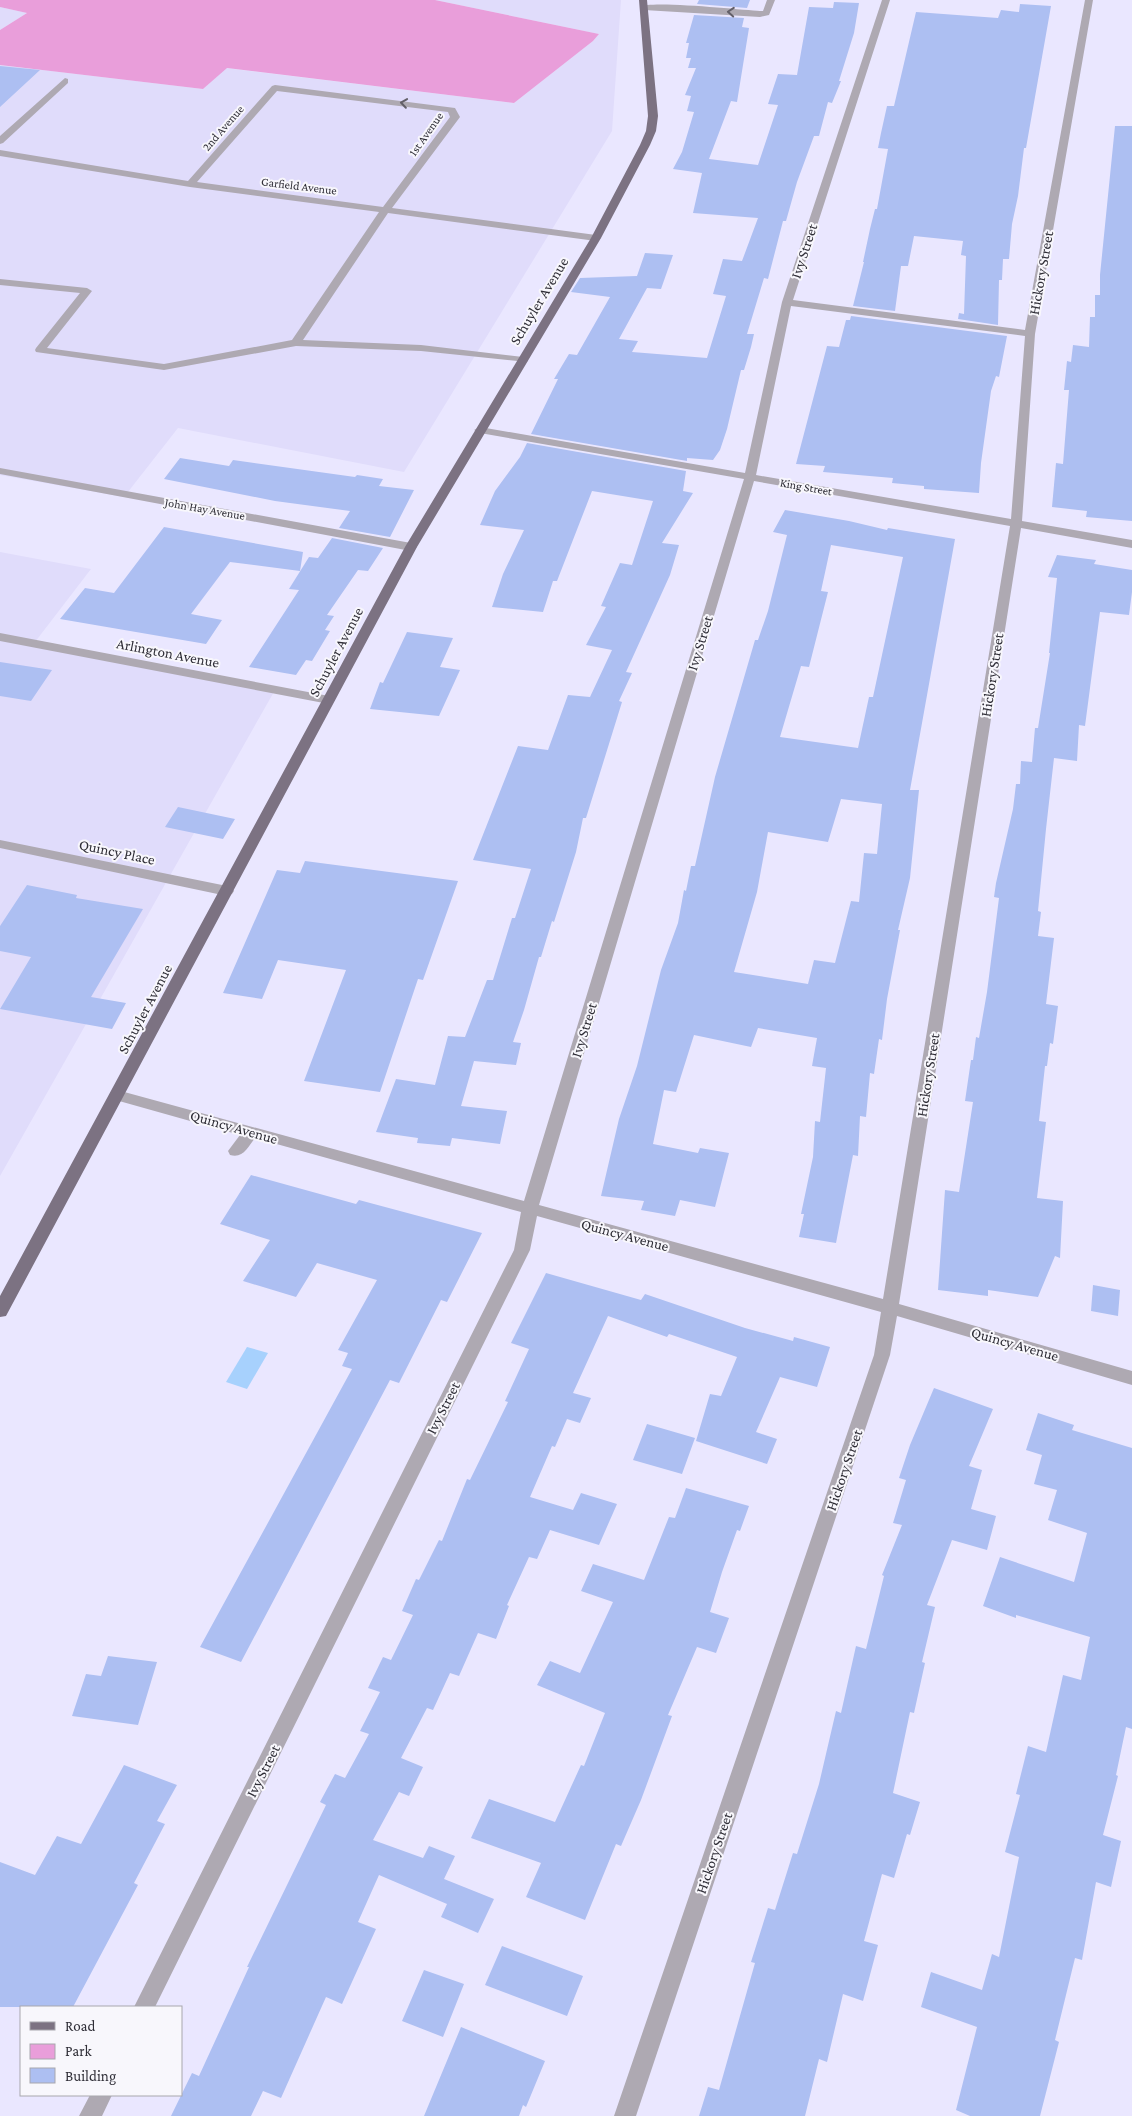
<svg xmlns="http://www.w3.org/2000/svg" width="1132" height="2116" font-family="'Crimson Pro',serif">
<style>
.built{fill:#e0dcfb}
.green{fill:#e99eda}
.water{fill:#a7d1fd}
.building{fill:#adbff2;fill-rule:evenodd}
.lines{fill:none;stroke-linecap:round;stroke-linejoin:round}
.minor{fill:#aea9b2;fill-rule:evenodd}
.major{fill:#7c7282;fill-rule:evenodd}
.oneway{stroke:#625f68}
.labels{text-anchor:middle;stroke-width:4;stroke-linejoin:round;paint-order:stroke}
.far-street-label{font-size:12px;fill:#2f2e37;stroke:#f8f7fc}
.street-label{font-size:15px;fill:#2f2e37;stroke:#f8f7fc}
</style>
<rect width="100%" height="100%" fill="#eae7ff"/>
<path class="built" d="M435 0H621L612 131 404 472 178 428 124 497 0 475V65L203 89 226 68 514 103 593 41 599 34Z
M0 7 27 13 0 30Z
M0 552 91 569 35 642 275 690 0 1176Z"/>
<path class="green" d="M0 0H435L599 34 593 41 514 103 227 68 203 89 0 65V30L27 13 0 7Z"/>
<path class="water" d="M247 1347 268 1353 247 1389 226 1382Z"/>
<path class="building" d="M699 0H750L747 8 697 4Z
M834 2 859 3 854 33 839 81H841L832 103 828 102 819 136H814L797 182 786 221H783L768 279 764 278 747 334H754L751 347 744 370H741L727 429 720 450 713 460 687 458V461L531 434 558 379H554L569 354 577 355 610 297 571 292 580 278 637 276 645 253 673 255 661 289 647 288 619 339 638 341 632 352 707 358 726 296 713 294 723 259 742 261 758 218 693 213 702 173 673 169 682 152 694 112 687 111 691 96 685 95 696 68H688L691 58H686L689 43H686L694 15 744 18 742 27 749 28 737 102 731 101 709 159 758 165 778 105 768 104 778 74 797 75 809 7 833 8Z
M1020 4 1051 6 1026 148H1024L1018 196 1012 224 1009 259H1003L1002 280H999L998 325 958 319 959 313 964 314 966 256 961 255 963 241 914 236 908 266H901L895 311 853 306 864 262H863L870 229 875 209H877L888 149 878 148 881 133 887 106H894L916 12 998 18 1001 10 1019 12Z
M0 66 40 70 0 107Z
M1115 126H1132V521L1086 517 1087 511 1052 507 1056 463 1063 464 1069 390H1064L1067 361 1071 362 1073 345 1089 347 1090 317H1095V295H1100V275Z
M851 316 1007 336 999 377 996 376 991 391 981 463 979 493 924 489V486L892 483 893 478 823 472 825 466 796 464 827 346 839 347 846 320H850Z
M527 443 686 471 683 491 693 493 662 543 679 545 670 575 626 672 632 673 619 701 622 702 586 818H583L576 852 554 922 552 921 541 957H539L524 1010 513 1042 521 1043 516 1065 474 1061 461 1106 507 1111 500 1144 452 1138 450 1146 417 1143 418 1138 376 1132 396 1079 435 1085 448 1036 465 1037 487 980H493L512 918H515L531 869 473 860 518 746 548 750 568 695 590 697 612 650 586 645 606 607 601 606 620 563 632 565 653 501 592 491 557 581H553L543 612 492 607 503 574 524 530 480 525 495 491 520 457Z
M180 458 229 466 233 460 355 477 357 475 383 479 379 486 414 490 390 537 339 528 350 511 275 501 164 479Z
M785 510 849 521 887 530 888 528 955 539 910 790H919L910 878 898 930H900L887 999 882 1040 879 1039 874 1074 870 1073 866 1117 860 1116 858 1156 853 1155 836 1243 799 1237 804 1214H801L813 1157 815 1121 820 1122 826 1068 812 1066 817 1038 758 1028 751 1047 694 1035 676 1092 664 1090 653 1144 698 1153 700 1148 729 1153 715 1207 680 1200 675 1216 641 1210 644 1201 601 1196 619 1119 637 1066 661 970 678 923 684 890 686 891 691 866H695L715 777 755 640H758L768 611 787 535 773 532ZM831 545 903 557 873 697H869L858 748 780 737 801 666 809 667 828 592 821 591ZM841 799 882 804 877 854 864 853 859 902 851 901 835 963 814 960 808 984 734 972 757 892 768 832 828 842Z
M164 527 303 552 300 571 230 562 191 614 222 620 206 644 60 619 85 588 114 593Z
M332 538 383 548 368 571 358 570 327 615 334 616 325 630 330 631 312 661 306 660 296 675 249 667 299 590 289 589 309 557 318 558Z
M1057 555 1096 560 1094 564 1132 570V592L1129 615 1100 612 1085 726 1079 725 1077 761 1054 758 1046 829 1038 911 1041 912 1038 936 1054 938 1046 1004 1058 1006 1053 1044 1050 1043 1047 1066H1045L1039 1121 1046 1122 1037 1198 1063 1201 1060 1258 1055 1256 1038 1297 988 1290V1296L938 1290 945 1190 959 1192 973 1102 965 1101 971 1060H973L976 1037 979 1038 987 992 999 898 994 897 996 883 1013 809 1016 784H1020L1021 761 1032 762 1035 728H1038L1050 653H1049L1057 578 1048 577Z
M407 632 453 638 440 667 460 670 439 716 370 709 380 682 383 683Z
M0 662 52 670 31 701 0 696Z
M178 807 235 819 223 839 165 827Z
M305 861 458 881 423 980 418 979 380 1092 304 1081 346 970 278 960 262 999 223 993 277 870 300 873Z
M27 885 77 895 76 898 143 909 91 997 126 1003 112 1029 0 1009 31 957 0 951V926Z
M251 1175 356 1204 359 1200 482 1233 447 1302 441 1300 399 1383 390 1380 241 1662 200 1647 352 1369 342 1366 348 1353 338 1350 377 1280 317 1263 296 1297 243 1281 270 1240 220 1224Z
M546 1273 641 1300 645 1294 745 1328 793 1341 794 1337 830 1347 817 1387 780 1377 756 1432 777 1439 767 1464 696 1441 710 1394 721 1396 737 1357 669 1334 667 1337 608 1316 573 1393 591 1398 580 1423 567 1419 555 1447 552 1446 530 1497 573 1510 581 1493 617 1504 599 1545 550 1530 537 1559 529 1557 507 1605 509 1606 496 1639 478 1633 459 1676 450 1673 433 1710 427 1708 401 1758 423 1767 409 1796 399 1792 373 1840 423 1858 429 1846 455 1856 444 1879 494 1899 478 1933 441 1917 447 1904 379 1875 358 1922 376 1929 342 2004 326 1997 281 2098 263 2091 251 2116H171L192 2073 199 2076 249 1967H247L326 1805 320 1802 335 1774 345 1778 369 1734 360 1731 380 1692 368 1688 383 1657 391 1660 413 1615 402 1611 416 1579 419 1580 439 1540 442 1541 467 1479 470 1480 508 1402 505 1401 529 1349 511 1343Z
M1093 1285 1120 1290 1118 1316 1091 1311Z
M934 1388 993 1409 969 1466 982 1470 971 1509 996 1516 987 1550 952 1540 927 1605 935 1607 922 1662 925 1663 914 1713 910 1712 893 1793 920 1802 910 1835 907 1834 894 1878 882 1874 864 1941 878 1945 863 2001 843 1994 827 2062 819 2059 805 2116H699L708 2087 719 2090 755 1963 751 1962 768 1908 775 1910 793 1853 797 1854 819 1784 836 1711 841 1713 856 1646 866 1649 884 1576 882 1575 902 1525 893 1523 906 1480 899 1478 910 1445Z
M1038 1413 1074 1425 1072 1430 1132 1448V1729L1126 1727 1116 1775 1118 1776 1103 1835 1121 1841 1111 1887 1096 1882 1082 1960 1075 1958 1055 2040 1059 2042 1040 2116H970L956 2110 977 2027 921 2007 931 1972 982 1990 992 1954 999 1957 1019 1857 1005 1852 1020 1795 1016 1794 1028 1746 1046 1752 1063 1675 1081 1680 1090 1637 1016 1615V1618L983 1606 1000 1557 1074 1582 1087 1533 1048 1520 1057 1490 1034 1484 1042 1455 1026 1450Z
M647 1424 695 1438 682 1474 633 1460Z
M686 1488 749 1506 740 1531 737 1530 722 1572 710 1612 729 1618 716 1653 697 1647 668 1715 672 1716 641 1800 621 1846 616 1844 585 1920 526 1897 541 1863 471 1838 489 1799 555 1822 581 1765 584 1766 605 1713 537 1685 550 1661 580 1673 613 1602 581 1591 593 1564 644 1580 669 1517 675 1518Z
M108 1656 157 1662 138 1725 72 1716 86 1674 101 1676Z
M124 1765 177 1785 157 1821 165 1824 134 1883 138 1885 73 2007H0V1862L35 1875 57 1836 81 1844Z
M502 1946 583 1976 567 2016 485 1985Z
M424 1970 464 1984 443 2037 402 2021Z
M461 2027 545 2061 526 2107 523 2105 519 2116H424Z"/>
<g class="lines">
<path class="minor" d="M767 0H775L769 15 760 17 644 10 640 7C649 0 742 10 760 11H763Z
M882 0H890L793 300 1025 330 1085 0H1093L1035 334 1022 521 1132 540V548L1021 528 899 1304 1132 1371V1385L897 1316 890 1355 636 2116H614L874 1355 881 1312 537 1216 530 1250 155 2007H134L514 1250 521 1212 255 1138C248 1147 243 1159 230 1155L228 1151 240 1135 112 1099 109 1095 112 1091 117 1090 524 1201 744 479 480 433 474 430 480 427 745 473 782 302ZM791 306 1025 336 1011 519 756 475ZM754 481 1010 526 883 1299 539 1205Z
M65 78 68 79V83L3 143 0 144V136Z
M275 85 455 108 460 117 392 208 596 235 601 238 596 241 388 213 303 340 421 345 523 357 527 358 528 360 527 362 421 351 296 346 164 370 36 352 35 350 36 348 80 293 0 285V279L87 288 92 291 47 348 164 364 292 340 379 212 190 187 0 156V150L188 181 272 86ZM277 91 448 112 450 117 383 207 197 182Z
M0 468 411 543 417 547 411 551 0 474Z
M0 633 329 696 335 700 329 704 0 641Z
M0 840 227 886 232 888 234 891 232 894 227 896 0 848Z
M90 2095H112L102 2116H79Z"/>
<path class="major" d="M639 0H647L658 116 656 131 650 145 601 238 417 547 6 1316 0 1317V1296L405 547 591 238 640 145 646 131 648 116Z"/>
</g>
<defs><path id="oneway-chevron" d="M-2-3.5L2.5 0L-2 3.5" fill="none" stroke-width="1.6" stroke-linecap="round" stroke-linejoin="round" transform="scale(1.25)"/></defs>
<g class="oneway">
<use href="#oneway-chevron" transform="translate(731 12) rotate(-176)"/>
<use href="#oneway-chevron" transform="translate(404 103) rotate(-172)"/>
</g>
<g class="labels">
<g class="far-street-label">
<text transform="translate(223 128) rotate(-49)" y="4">2nd Avenue</text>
<text transform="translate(426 134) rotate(-55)" y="4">1st Avenue</text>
<text transform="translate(299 186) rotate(7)" y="4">Garfield Avenue</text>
<text transform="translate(806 487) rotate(10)" y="4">King Street</text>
<text transform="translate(205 509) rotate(10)" y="4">John Hay Avenue</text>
</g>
<g class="street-label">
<text transform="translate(804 251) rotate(-72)" y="5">Ivy Street</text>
<text transform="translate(1041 273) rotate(-80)" y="5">Hickory Street</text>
<text transform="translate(539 301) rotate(-59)" y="5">Schuyler Avenue</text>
<text transform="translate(700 643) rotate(-73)" y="5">Ivy Street</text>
<text transform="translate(336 652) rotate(-62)" y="5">Schuyler Avenue</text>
<text transform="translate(168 653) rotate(11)" y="5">Arlington Avenue</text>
<text transform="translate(992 675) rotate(-81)" y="5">Hickory Street</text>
<text transform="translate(117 852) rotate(12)" y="5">Quincy Place</text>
<text transform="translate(145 1009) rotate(-62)" y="5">Schuyler Avenue</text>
<text transform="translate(584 1030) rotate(-73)" y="5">Ivy Street</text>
<text transform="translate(928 1075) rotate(-81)" y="5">Hickory Street</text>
<text transform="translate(234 1127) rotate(16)" y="5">Quincy Avenue</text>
<text transform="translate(625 1235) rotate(15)" y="5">Quincy Avenue</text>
<text transform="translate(1015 1344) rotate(16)" y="5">Quincy Avenue</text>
<text transform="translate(443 1408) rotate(-63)" y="5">Ivy Street</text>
<text transform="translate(844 1470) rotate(-71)" y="5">Hickory Street</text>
<text transform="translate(263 1771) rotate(-63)" y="5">Ivy Street</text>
<text transform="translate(714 1853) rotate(-71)" y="5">Hickory Street</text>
</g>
</g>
<rect x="20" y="2006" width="162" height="90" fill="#f8f7fc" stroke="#a8a7ad"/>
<rect x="30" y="2022" width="25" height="8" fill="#7c7282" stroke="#a8a7ad"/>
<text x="65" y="2031" font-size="15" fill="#2f2e37">Road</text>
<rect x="30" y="2044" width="25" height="15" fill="#e99eda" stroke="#a8a7ad"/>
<text x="65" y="2056" font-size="15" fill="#2f2e37">Park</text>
<rect x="30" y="2068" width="25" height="15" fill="#adbff2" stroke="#a8a7ad"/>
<text x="65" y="2081" font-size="15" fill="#2f2e37">Building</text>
</svg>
